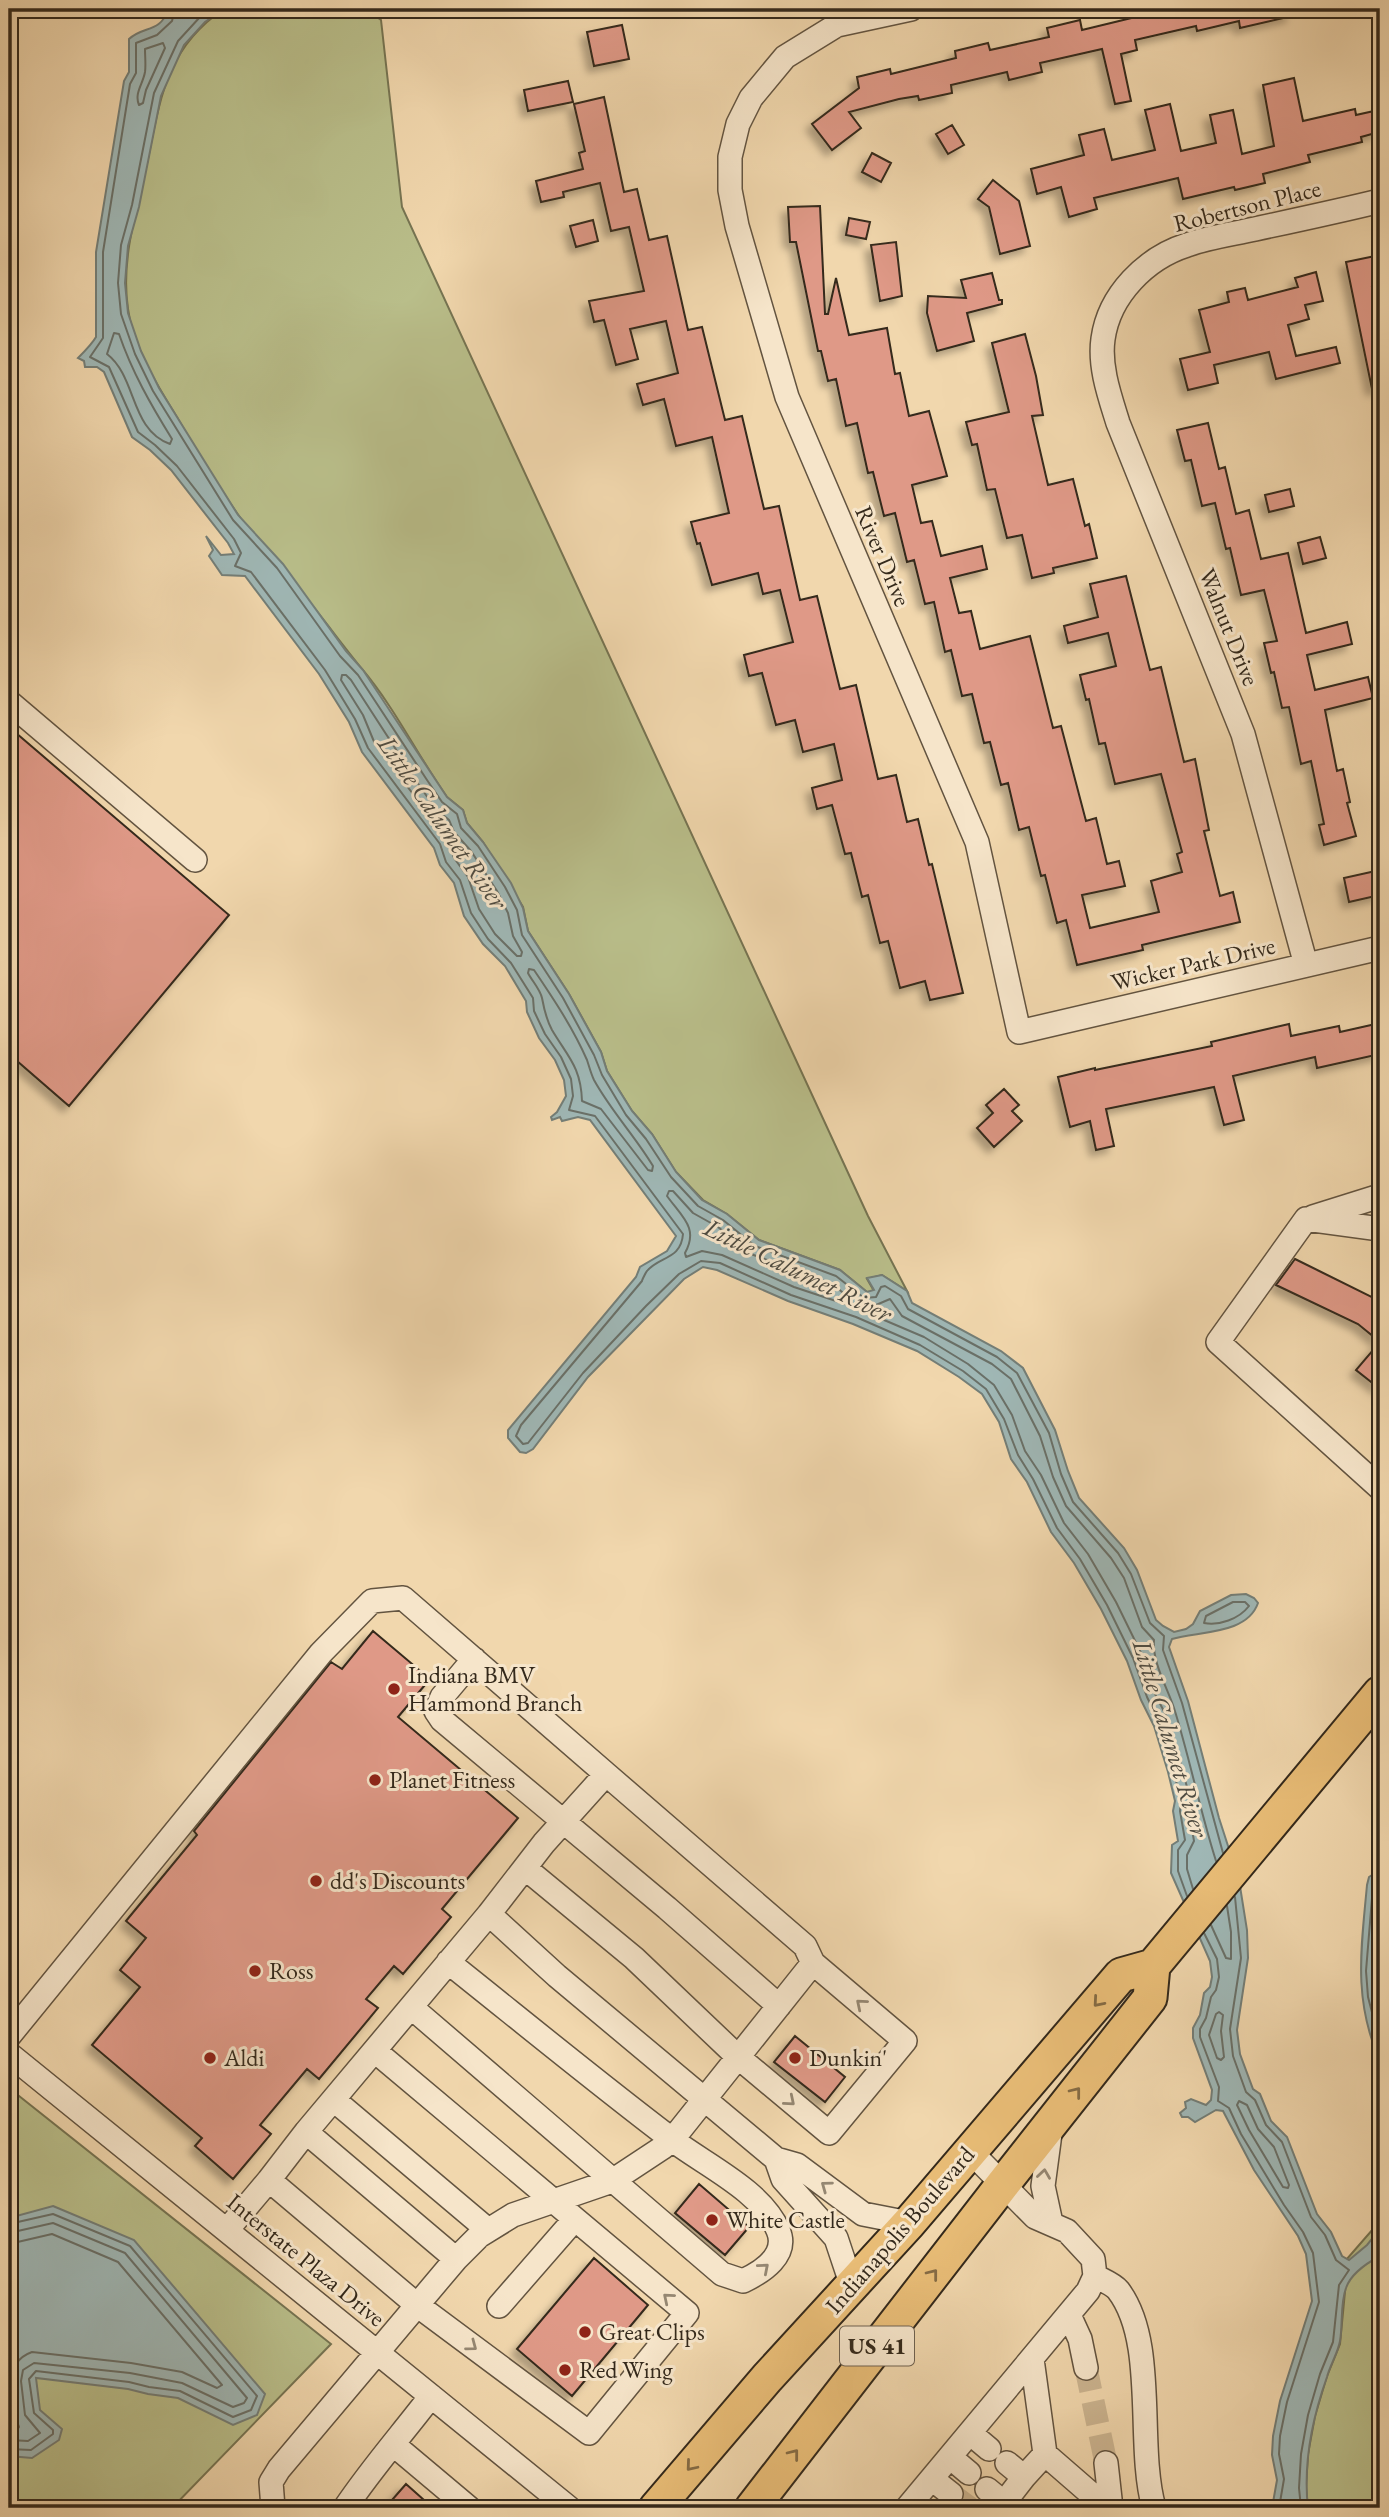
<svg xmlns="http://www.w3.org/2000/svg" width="1389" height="2517" font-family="'EB Garamond',serif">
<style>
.green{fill:#b9be8a;stroke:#767452;stroke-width:2}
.water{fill:#9fb7b5;stroke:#747e77;stroke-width:2}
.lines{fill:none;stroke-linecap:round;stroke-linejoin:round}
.shore{stroke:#6a7068;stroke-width:2}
.building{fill:#df9987;stroke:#34291b;stroke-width:2;filter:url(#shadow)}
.minor-tunnel{stroke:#cbb490;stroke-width:23;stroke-dasharray:23 11;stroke-linecap:butt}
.minor-casing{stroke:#635440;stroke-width:26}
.highway-casing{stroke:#34291b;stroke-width:37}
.minor{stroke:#f6e5ca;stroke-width:23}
.highway{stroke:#e8bc76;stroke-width:33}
.oneway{stroke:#856b44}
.oneway2{stroke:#958772}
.poi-dot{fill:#8f2418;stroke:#f6e5ca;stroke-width:2.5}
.labels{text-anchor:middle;stroke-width:6;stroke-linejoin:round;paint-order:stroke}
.shield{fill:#f6e5ca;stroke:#6e6150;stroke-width:2}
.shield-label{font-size:23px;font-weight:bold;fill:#34291b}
.street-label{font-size:24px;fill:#34291b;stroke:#f6e5ca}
.poi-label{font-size:24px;fill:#34291b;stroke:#f6e5ca;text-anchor:start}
.water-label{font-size:26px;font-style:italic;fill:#4f4c42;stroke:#f6e5ca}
</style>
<defs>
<filter id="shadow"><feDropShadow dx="-6" dy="6" stdDeviation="3.5" flood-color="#0004"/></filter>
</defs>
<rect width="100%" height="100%" fill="#f1d7ad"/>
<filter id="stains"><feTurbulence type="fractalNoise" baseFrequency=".00286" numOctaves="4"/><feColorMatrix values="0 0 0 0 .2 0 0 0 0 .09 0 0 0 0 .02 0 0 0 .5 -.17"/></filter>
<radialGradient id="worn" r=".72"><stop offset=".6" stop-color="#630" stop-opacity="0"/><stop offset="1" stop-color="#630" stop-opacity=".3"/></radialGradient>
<path class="green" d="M224 9H366L381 20 402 207 868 1216 907 1291 882 1275 867 1279 874 1291 867 1292 840 1270 759 1240 727 1214 703 1200 676 1172 652 1134 632 1111 607 1071 601 1052 569 994 528 931 523 907 483 842 467 823 463 810 447 797C418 756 395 708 362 669 340 642 320 614 297 587 277 562 254 539 237 513 216 483 197 451 178 419 158 386 133 348 128 309 120 256 139 205 149 154 161 93 169 46 224 9Z
M18 22 9 277V24Z
M9 2088 331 2344 172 2508H9Z
M1380 2221V2508H1308L1306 2488 1308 2454 1315 2416 1327 2376 1340 2344 1348 2260H1346Z"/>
<path class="water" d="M169 9H224L205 22 184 45 161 96 139 207 128 246 125 283 128 313 141 351 159 388 238 515 283 564 346 651 363 670 447 797 463 810 467 823 483 842 511 883 523 908 528 931 569 994 601 1052 607 1071 632 1111 652 1134 676 1172 702 1200 727 1214 759 1240 840 1270 867 1292 874 1290 867 1278 882 1275 907 1291 912 1303 1001 1351 1023 1368 1055 1430 1068 1471 1079 1498 1124 1548 1137 1570 1156 1620 1163 1626 1174 1632 1186 1629 1193 1624 1200 1611 1231 1595 1246 1594 1254 1598 1258 1603C1247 1635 1198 1631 1172 1639L1169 1647 1188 1701 1219 1818 1239 1880 1247 1930 1248 1958 1237 2030 1240 2054 1253 2089 1260 2094 1271 2121 1287 2137 1317 2214 1331 2232 1342 2256 1349 2260 1367 2245 1380 2229V2256C1367 2263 1351 2273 1346 2288 1340 2304 1343 2324 1340 2341 1338 2353 1330 2365 1327 2377 1312 2419 1303 2464 1308 2508H1272L1277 2480 1272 2455 1273 2436 1280 2401 1312 2301 1306 2254 1298 2236 1254 2170 1223 2111 1216 2110 1195 2122 1188 2117H1182L1180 2113 1186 2108 1185 2102 1191 2099 1206 2105 1211 2100 1212 2090 1193 2038V2028L1200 2015 1204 1993 1210 1987 1212 1977 1210 1961 1171 1873 1172 1845 1178 1841 1173 1811 1175 1801 1168 1772 1154 1726 1141 1700 1127 1661 1101 1609 1074 1563 1051 1532 1027 1482 1011 1459 999 1422 982 1394 959 1377 917 1351 853 1324 788 1301 717 1270 703 1267 684 1279 588 1377 533 1449 526 1453 520 1452 508 1438V1430L636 1277 640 1267 667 1251 676 1236 590 1120 578 1117 562 1121 560 1117 552 1120 551 1117 557 1112 566 1096 564 1080 555 1060 539 1038 527 1012 526 1001 505 966 483 944 464 916 454 883 440 865 434 848 362 752 349 722 319 674 245 576 222 575 209 556 213 550 206 536 221 555 234 554 228 543 171 470 150 450 132 437 104 372 97 367H85L84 361 78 358C84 352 92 344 96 337V252L124 81 129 72V39C144 25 159 34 169 9Z
M1375 1873 1380 1875V2062C1353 1999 1361 1951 1367 1885L1369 1877Z
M53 2206 134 2240 265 2394 257 2415 233 2425 178 2398 148 2394 128 2389 36 2378 40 2410 62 2429 59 2440 32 2458 9 2456V2218Z"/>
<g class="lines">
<path class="shore" d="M175 9 172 21 157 35 136 43V73L130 84 103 252V338L90 357 109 367 138 432 155 445 177 466 234 539 241 553 235 566 251 572 325 670 355 719 368 748 440 844 446 862 460 880 471 913 488 939 511 963 533 998 534 1011 545 1034 561 1057 571 1079 573 1096 569 1110 595 1116 683 1234C681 1260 659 1256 647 1271 646 1272 642 1280 642 1281L521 1425 516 1436 523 1444 528 1443 583 1373 646 1306 679 1274 701 1261 720 1263 791 1295 856 1317 920 1345 963 1371 986 1389 1004 1419 1018 1455 1033 1479 1057 1528 1080 1559 1107 1605 1133 1658 1147 1697 1160 1724 1181 1799 1180 1811 1185 1840 1178 1850V1871L1187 1896
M211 9 200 17 178 41 154 93 132 205 121 245 118 283 121 314 135 354 153 391 233 520 277 568 340 656 358 675 427 780 442 802 457 814 461 828 478 846 505 887 517 910 522 935 563 998 594 1055 602 1075 626 1115 646 1139 671 1177 698 1206 723 1220 755 1246 836 1276 864 1298 876 1297 881 1287 885 1286 901 1296 908 1309 997 1357 1017 1373 1049 1433 1061 1474 1073 1502 1118 1553 1131 1574 1150 1623 1164 1636 1163 1650 1182 1703 1223 1853
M163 43 165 48 146 90 143 103 139 105C134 93 143 84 145 72 146 65 145 57 145 49Z
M114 333 119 334C132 372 151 405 172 439L170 444C130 430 137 377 107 354Z
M342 675H346L351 680 419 785 435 808 449 820 454 832 471 851 497 891 508 913 513 936 522 952 521 956H517L495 934 479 909 468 877 454 858 448 840 375 744 363 715 341 680Z
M529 969 534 970C553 998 573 1028 587 1060 589 1066 591 1074 594 1080 611 1111 635 1136 653 1166L652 1171 648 1170 601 1109 582 1101C581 1067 568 1057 552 1030 546 1019 544 1009 542 998 540 989 532 981 528 973Z
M669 1191H673L693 1213 718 1227 751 1254 832 1284 851 1299 852 1304 848 1305 794 1287 722 1255 702 1251 686 1257 685 1253C699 1228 682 1217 667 1196Z
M1233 1602H1245L1249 1606C1239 1619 1219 1626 1204 1623L1206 1616Z
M1380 1881 1375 1882 1373 1886 1366 1971 1368 1997 1380 2043
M1193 1889 1187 1869V1855L1194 1841 1189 1811 1190 1798 1169 1721 1155 1694 1142 1655 1116 1602 1088 1554 1064 1523 1041 1475 1025 1451 1012 1415 994 1385 968 1364 924 1337 870 1314 869 1308 890 1299 902 1316 992 1364 1011 1379 1040 1436 1053 1477 1066 1506 1111 1558 1124 1578 1142 1627 1154 1640C1152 1662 1167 1687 1174 1708 1190 1759 1200 1811 1216 1861
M1235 1897 1241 1958 1230 2029 1233 2056 1246 2092 1255 2100 1266 2125 1282 2142 1311 2217 1325 2235 1336 2260 1349 2270 1339 2285 1333 2342 1320 2374 1308 2415 1301 2454 1299 2488 1301 2508
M1380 1909 1375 1970 1380 2010
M1211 1925 1226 1958 1231 1959V1932L1227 1906
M1204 1933 1217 1959 1219 1977 1216 1990 1211 1997 1206 2018 1200 2029V2037L1219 2087 1218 2101 1229 2108 1241 2134 1284 2205 1303 2232 1313 2253 1319 2302 1287 2402 1280 2436 1279 2454 1284 2479 1279 2508
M1219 2012 1223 2015 1221 2031 1224 2057 1221 2060 1217 2058 1209 2035 1216 2014Z
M1239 2101 1247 2105 1258 2129 1274 2147 1289 2185 1288 2188 1283 2187 1249 2130 1237 2105Z
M9 2224 53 2214 130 2246 257 2396 251 2410 233 2417 180 2391 149 2387 129 2382 36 2371 29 2379 34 2413 53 2430V2434L31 2450 9 2449
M9 2233 53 2223 125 2253 247 2398 244 2403 233 2407 182 2383 130 2373 34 2363 23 2370 21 2381 25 2415 40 2433 28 2441 9 2440
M9 2244 52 2234 118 2262 222 2385 217 2388 182 2372 131 2363 32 2352C1 2363 9 2403 19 2427L17 2430H9"/>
</g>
<path class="building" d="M1143 9H1291L1292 16 1240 28 1239 21 1197 31 1196 26 1135 40 1137 50 1121 54 1131 101 1115 104 1102 49 1040 63 1042 72 1009 80 1007 72 951 85 952 93 919 100 918 96 899 99 849 112 861 128 832 150 812 124 859 88 857 77 890 69 891 74 956 58 955 51 988 43 990 50 1049 37 1047 28 1080 20 1082 30 1144 15Z
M622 25 629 59 594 66 587 32Z
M1294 78 1303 121 1355 109 1356 115 1374 111 1379 132 1361 137 1362 142 1308 155 1310 162 1263 174 1265 183 1235 190 1234 187 1183 199 1178 178 1094 198 1097 209 1069 217 1061 187 1037 194 1031 169 1084 155 1079 135 1104 129 1112 160 1155 150 1145 110 1170 104 1181 151 1216 143 1210 115 1233 110 1242 154 1274 146 1263 85Z
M568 81 573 102 528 111 524 90Z
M604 97 624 192 637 189 649 240 667 236 688 330 702 327 725 420 742 416 764 509 779 506 800 600 817 596 840 689 856 685 878 779 896 775 907 822 918 819 929 865 932 864 963 993 930 1000 925 981 900 988 888 941 880 943 868 895 862 897 851 853 845 854 832 805 817 809 812 788 842 780 834 744 803 752 795 720 776 725 762 673 749 676 744 655 793 642 780 590 763 594 758 573 712 585 700 543 697 544 691 522 729 513 712 437 676 446 664 399 643 405 637 384 678 373 666 321 630 329 638 359 616 365 604 320 594 322 589 301 644 291 629 227 611 231 600 183 563 192 564 197 541 202 536 181 583 169 579 153 585 151 574 104Z
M952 125 964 145 948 154 936 134Z
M872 153 891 163 881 182 862 172Z
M993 180 1019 201 1030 246 1000 254 989 207 978 199Z
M820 206 825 314H828L836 278 849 335 887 328 895 374 900 373 909 416 929 411 947 476 912 485 921 523 932 521 941 556 982 546 987 569 950 578 959 613 971 611 980 649 1030 636 1053 728 1061 726 1086 821 1096 818 1107 864 1119 861 1125 886 1082 895 1090 928 1159 912 1151 881 1182 872 1177 854 1182 852 1161 774 1115 784 1105 743 1099 744 1089 699 1086 700 1080 675 1116 666 1108 633 1068 643 1064 626 1098 617 1090 584 1126 576 1150 670 1161 667 1184 762 1195 759 1209 830 1204 831 1220 896 1233 892 1240 922 1142 945 1143 950 1077 965 1066 920 1057 923 1045 875 1041 876 1029 827 1019 830 1008 783 1001 785 990 742 984 743 972 694 962 696 951 650 945 652 934 602 925 604 914 560 907 562 895 513 884 516 873 472 868 473 857 423 846 426 836 379 828 381 821 351H818L796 242H790L788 207Z
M849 218 870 222 866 239 846 235Z
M593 220 598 241 576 247 570 226Z
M896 242 902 296 880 301 871 245Z
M1380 255V285L1372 287 1380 326V388L1372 389 1346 262Z
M1316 272 1323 301 1305 305 1309 319 1288 325 1296 356 1336 347 1340 363 1276 379 1269 352 1214 365 1218 383 1188 390 1180 359 1210 352 1199 310 1229 302 1227 292 1245 288 1248 300 1298 287 1295 278Z
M992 273 999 300H1002V304L967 313 974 341 937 351 927 313 928 296 966 298 961 280Z
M1025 334 1036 376 1043 415 1032 416 1048 485 1073 479 1085 526 1089 524 1097 558 1053 568 1054 573 1032 578 1022 535 1007 538 995 489 987 490 977 444 972 445 966 422 1009 412 992 343Z
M1208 423 1219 469 1225 467 1236 514 1249 510 1261 559 1288 553 1306 633 1347 622 1352 644 1307 655 1315 690 1368 677 1373 698 1325 710 1337 771 1343 769 1350 802 1347 803 1356 836 1324 845 1319 825 1324 824 1311 761 1301 764 1289 707 1282 708 1274 672 1271 673 1264 643 1277 641 1264 590 1241 595 1230 548 1226 549 1215 503 1202 506 1191 460 1185 461 1177 430Z
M1290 489 1294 506 1269 512 1265 495Z
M1320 537 1326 558 1303 564 1298 543Z
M9 727 229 915 69 1106 9 1054Z
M1380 870V895L1349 902 1344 878Z
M1380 1023V1054L1317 1068 1315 1057 1233 1076 1244 1120 1224 1125 1214 1087 1106 1109 1114 1146 1096 1150 1090 1121 1070 1127 1058 1077 1095 1068V1070L1212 1046 1211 1042 1289 1024 1291 1036 1339 1026 1340 1032Z
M1004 1089 1019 1105 1012 1111 1022 1121 994 1147 977 1128 993 1113 986 1105Z
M1295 1259 1380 1301V1389L1356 1370 1380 1342 1358 1324 1276 1285Z
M373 1631 430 1679 398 1717 518 1818 442 1909 451 1917 403 1974 394 1966 366 1999 378 2008 319 2079 307 2069 260 2125 271 2134 233 2179 195 2146 202 2138 92 2045 140 1987 120 1970 146 1938 126 1921 197 1835 194 1831 331 1662 342 1669Z
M795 2036 845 2077 825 2102 774 2062Z
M699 2184 749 2227 725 2255 675 2213Z
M594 2258 648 2305 572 2396 517 2349Z
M406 2484 433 2508H385Z"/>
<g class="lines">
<path class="minor-tunnel" d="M1086 2368 1106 2463
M951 2494 970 2508"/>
<g class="minor-casing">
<path id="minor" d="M911 9 837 25 785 57 751 98 738 124 730 157V190L737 226 787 397 977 842 1019 1032 1380 948
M9 702 195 860
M1306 965 1243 734 1118 423C1110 397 1099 367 1103 339 1109 295 1146 258 1187 245 1209 237 1233 234 1255 229 1297 220 1339 211 1380 201
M1313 1217 1380 1196
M1380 1229 1306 1219 1218 1342 1380 1488
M474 1659 442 1697 436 1711 442 1720 667 1908 779 2006
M525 1868 634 1958 738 2057 829 2133 905 2041 813 1963
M411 2007 722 2274 743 2281C762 2272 789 2255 778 2230 761 2190 703 2164 670 2138 595 2081 522 2021 448 1962
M9 2036 321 1653 372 1601 403 1598 606 1774
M375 2051 687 2313 589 2433 417 2305 269 2180 306 2132 489 1914
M9 2054 569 2508
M334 2100 488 2230
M1051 2126 1043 2186 1051 2223
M306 2132 456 2259
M776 2159 783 2179 836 2238 852 2286
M227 2230 269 2180
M1095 2276C1102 2280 1113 2284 1118 2290 1158 2342 1136 2444 1154 2508
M499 2306 574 2220
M1069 2315 1080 2339 1086 2368
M970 2433 989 2449
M394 2445 469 2508
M1045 2454 1098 2500
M950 2457 969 2473
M1106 2463 1111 2508
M1024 2477 1045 2454 1032 2359
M932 2479 951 2494
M987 2489 1004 2503
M273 2508 271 2482 279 2469 456 2259 479 2236 513 2215 612 2181 662 2148 672 2140 813 1963 805 1946 606 1774 544 1843 489 1914 557 1976 776 2159 797 2165 863 2214 909 2223
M345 2508C371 2469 402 2434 431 2396
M907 2508 1088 2291 1095 2276 1093 2259 1067 2231 1035 2217 970 2151
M1000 2508 1024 2477 1007 2463"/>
</g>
<g class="highway-casing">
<path id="highway" d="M656 2508 767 2378 909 2223 1121 1975 1153 1966 1380 1693
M752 2508 1003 2184 1150 1998 1153 1966"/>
</g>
<use href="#minor" class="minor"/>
<use href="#highway" class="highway"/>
</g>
<defs><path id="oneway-chevron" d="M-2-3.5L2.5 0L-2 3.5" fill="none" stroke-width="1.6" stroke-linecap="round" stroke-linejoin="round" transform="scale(1.75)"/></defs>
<g class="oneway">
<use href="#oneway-chevron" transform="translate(1098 2002) rotate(131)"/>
<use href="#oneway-chevron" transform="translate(1076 2092) rotate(-52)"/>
<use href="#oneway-chevron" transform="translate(933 2274) rotate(-52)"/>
<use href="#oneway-chevron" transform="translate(794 2454) rotate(-52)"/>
<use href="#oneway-chevron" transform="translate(691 2466) rotate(130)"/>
</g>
<g class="oneway2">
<use href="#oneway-chevron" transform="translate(861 2004) rotate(-140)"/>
<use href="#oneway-chevron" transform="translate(790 2101) rotate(40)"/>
<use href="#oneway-chevron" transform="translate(1044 2174) rotate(-82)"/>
<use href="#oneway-chevron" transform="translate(826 2186) rotate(-144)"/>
<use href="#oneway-chevron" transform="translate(764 2268) rotate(-41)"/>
<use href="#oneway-chevron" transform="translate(668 2298) rotate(-140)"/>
<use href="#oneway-chevron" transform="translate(472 2346) rotate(37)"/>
</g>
<g class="poi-dot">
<circle cx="394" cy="1689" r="7"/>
<circle cx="375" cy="1780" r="7"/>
<circle cx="316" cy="1881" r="7"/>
<circle cx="255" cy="1971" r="7"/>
<circle cx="210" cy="2058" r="7"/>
<circle cx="795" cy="2058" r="7"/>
<circle cx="712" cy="2220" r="7"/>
<circle cx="585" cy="2332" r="7"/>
<circle cx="565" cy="2370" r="7"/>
</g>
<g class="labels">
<rect class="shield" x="840" y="2326.5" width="74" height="39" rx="5"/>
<g class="shield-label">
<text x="877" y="2354">US 41</text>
</g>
<g class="street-label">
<text transform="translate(1247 206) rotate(-14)" y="8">Robertson Place</text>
<text transform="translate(883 556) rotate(67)" y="8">River Drive</text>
<text transform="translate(1229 627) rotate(68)" y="8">Walnut Drive</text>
<text transform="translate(1193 964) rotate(-13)" y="8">Wicker Park Drive</text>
<text transform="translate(900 2230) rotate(-49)" y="8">Indianapolis Boulevard</text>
<text transform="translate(306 2260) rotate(39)" y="8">Interstate Plaza Drive</text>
</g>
<g class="poi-label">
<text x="408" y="1683">Indiana BMV<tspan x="408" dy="28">Hammond Branch</tspan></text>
<text x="389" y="1788">Planet Fitness</text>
<text x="330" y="1889">dd's Discounts</text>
<text x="269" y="1979">Ross</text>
<text x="224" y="2066">Aldi</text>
<text x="809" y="2066">Dunkin'</text>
<text x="726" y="2228">White Castle</text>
<text x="599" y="2340">Great Clips</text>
<text x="579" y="2378">Red Wing</text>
</g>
<g class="water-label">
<text transform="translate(443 822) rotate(55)" y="9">Little Calumet River</text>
<text transform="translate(798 1270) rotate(26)" y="9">Little Calumet River</text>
<text transform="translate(1171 1738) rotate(73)" y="9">Little Calumet River</text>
</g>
</g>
<rect width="1389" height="2517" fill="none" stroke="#f1d7ad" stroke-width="35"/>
<rect x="10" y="10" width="1368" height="2496" fill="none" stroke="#34291b" stroke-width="3.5"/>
<rect x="18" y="18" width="1354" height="2482" fill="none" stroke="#34291b" stroke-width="2"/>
<rect width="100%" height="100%" filter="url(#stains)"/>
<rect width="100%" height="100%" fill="url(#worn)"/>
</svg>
